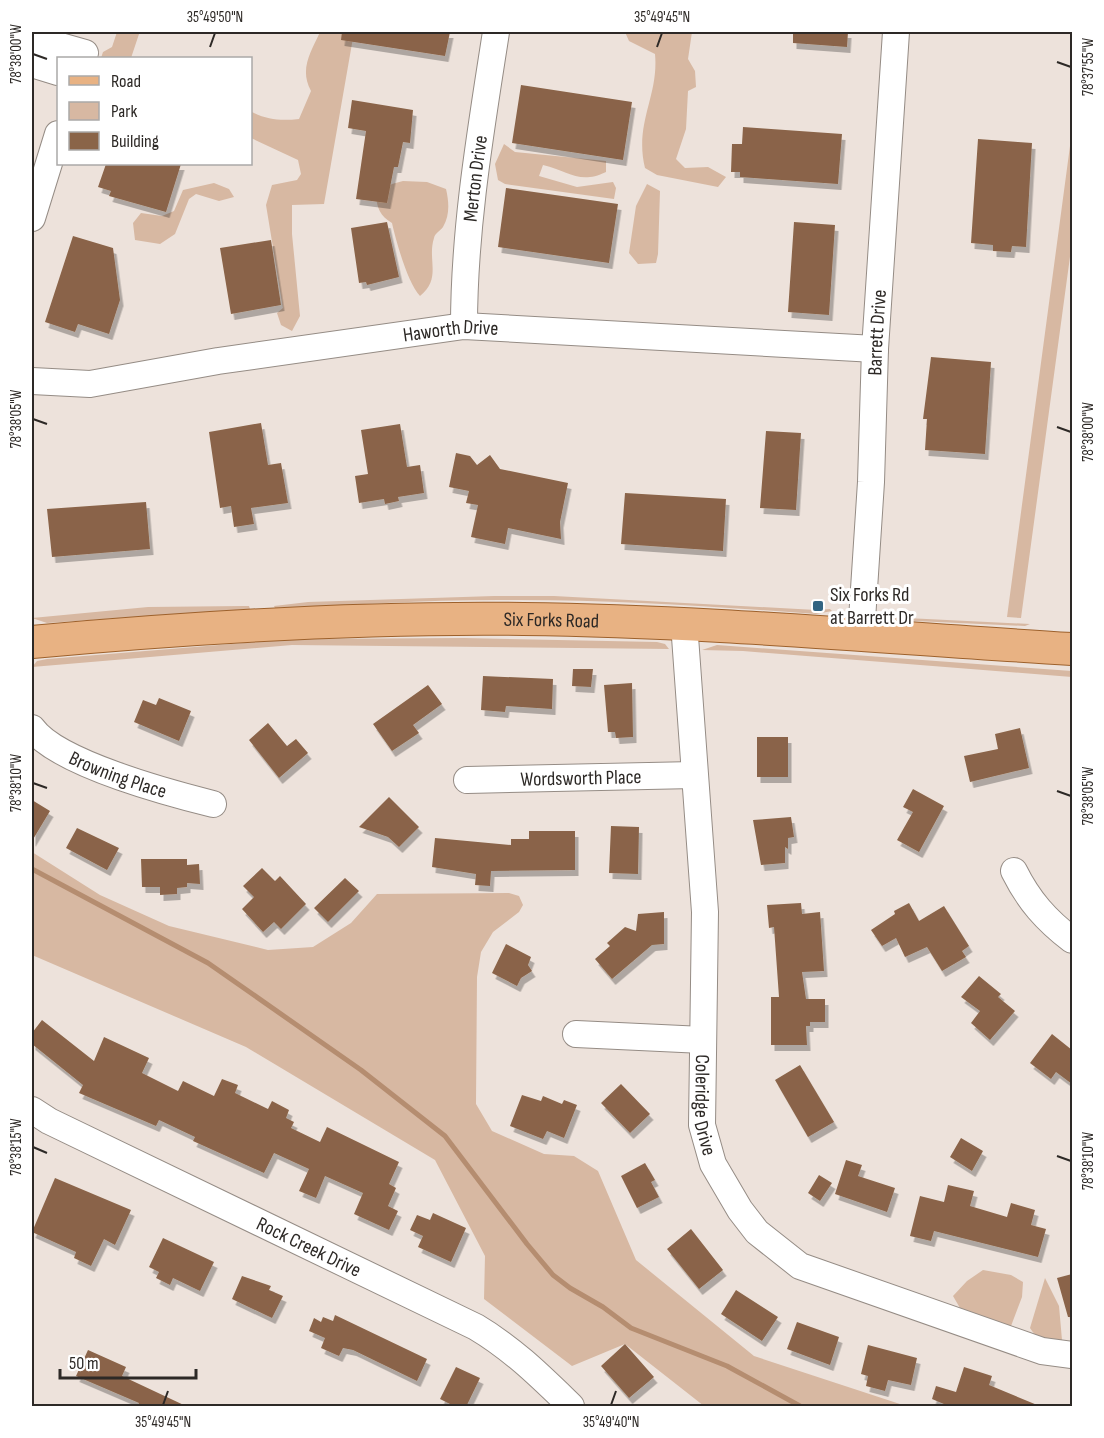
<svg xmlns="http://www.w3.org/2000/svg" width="1104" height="1438" font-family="'Sofia Sans Condensed',sans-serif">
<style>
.green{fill:#d7b8a2}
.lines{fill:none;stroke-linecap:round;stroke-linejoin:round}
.stream{stroke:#b58d70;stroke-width:5}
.building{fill:#8a6448;filter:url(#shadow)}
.minor-casing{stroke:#958c85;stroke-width:28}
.major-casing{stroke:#9d612c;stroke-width:34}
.minor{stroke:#fff;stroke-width:26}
.major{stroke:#e8b283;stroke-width:32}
.ticks{fill:none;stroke:#2d2926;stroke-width:2}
.poi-dot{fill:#326482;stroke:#fff;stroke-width:2}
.labels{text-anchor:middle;stroke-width:6;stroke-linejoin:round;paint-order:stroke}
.street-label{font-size:20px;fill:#2d2926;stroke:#fff}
.poi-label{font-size:20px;fill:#2d2926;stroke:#fff;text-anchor:start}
.neatline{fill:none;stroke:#2d2926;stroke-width:2}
.ticks-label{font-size:15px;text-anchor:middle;fill:#2d2926}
</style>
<defs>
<filter id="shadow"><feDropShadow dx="3.5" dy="6" stdDeviation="0" flood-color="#0004"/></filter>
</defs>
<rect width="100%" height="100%" fill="#ede2db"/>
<path class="green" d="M117 32H146L139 34 131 58H101L103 52 112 47Z
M320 32H354L324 204 292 205V234L300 316 292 331 281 325 277 313 283 308 266 205 272 185 297 180 301 174 298 160 251 138 250 111C266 120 281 121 299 119L311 91C299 69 311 52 320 32Z
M625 32H692L688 59 695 71 696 87 688 91 686 129 676 159 685 168 708 167 726 177 718 187 657 175 645 168C634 123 659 96 655 54L629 41Z
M504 144 515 152 606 161V172C579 185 569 171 543 165L539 176 577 187 613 182 616 188 614 199 505 184 498 180 495 164Z
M1070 146 1072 147V242L1021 618 1007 617Z
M403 181 427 182 446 189C449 202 450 215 443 227 440 231 435 233 434 238 427 260 442 278 420 296 408 284 396 241 392 223 380 216 377 208 376 195L392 184Z
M214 183 229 189 234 197 219 201 196 194 189 199 175 234 160 244 135 240 133 223 141 213 162 216 174 211 183 190Z
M647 184 660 191 658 254 656 263 638 264 629 253 636 206Z
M494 596H554L816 610 830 609 832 611 816 614C710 606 604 599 498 600 423 600 349 605 275 608L274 606 308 602Z
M244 606H249L250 609 47 623 32 618 148 607Z
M886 617 1030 624 1025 626 894 620Z
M464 638 657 642 665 644 669 649 292 645 32 667 37 661 47 659 294 639Z
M717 645 1072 671V677L743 651 702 650Z
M32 852 100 895 169 926 268 950 313 947 351 923 377 894 509 893 519 896 523 905 519 912 493 932 481 952 477 977 476 1104 492 1131 544 1154 574 1156 598 1171 636 1260 754 1356 906 1406H704L625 1344 572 1366 484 1299 485 1256 435 1160 246 1047 32 955Z
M983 1270 1011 1275 1023 1282 1022 1297 1011 1326 960 1308 953 1296 967 1281Z
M1045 1278 1059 1306 1062 1340C1047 1341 1038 1341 1030 1328Z"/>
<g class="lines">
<path class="stream" d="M32 869 208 963 361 1070 445 1136 527 1244 553 1275 570 1288 603 1307 631 1328 727 1366 800 1406"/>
</g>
<path class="building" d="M342 32H450L445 56 341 40Z
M793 32H848L847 47 793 43Z
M521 85 632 102 623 160 512 143Z
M352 100 413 110 410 143 403 142 398 167H394L387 203 356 199 366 131 348 128Z
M743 127 842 134 838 184 740 177V172H731L732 144H742Z
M978 139 1032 143 1026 247 1012 246 1011 252 993 251V245L971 243Z
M106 164H181L166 212 109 196 111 191 98 187Z
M506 188 618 204 609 263 498 247Z
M387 222 399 277 367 285 366 282 359 283 351 228Z
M794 222 835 225 829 315 788 312Z
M73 236 113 248 120 300 109 334 78 324 75 332 45 322Z
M271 240 281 305 231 314 220 248Z
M931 357 991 362 985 454 925 450 927 419H923Z
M261 423 268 465 281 463 288 503 251 508 254 524 234 527 231 506 220 508 209 432Z
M400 424 407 467 420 465 424 493 398 497 399 501 385 504 384 499 359 503 355 476 368 474 361 430Z
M766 431 801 433 796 510 760 508Z
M456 453 470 456 477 465 490 455 500 469 568 483 560 522 561 539 508 528 505 544 471 537 478 505 466 503 469 491 449 487Z
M625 493 726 499 723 551 621 544Z
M146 502 150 549 52 557 47 509Z
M573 669H593L591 687 572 686Z
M483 676 553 679 552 709 506 706 505 712 481 710Z
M632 683 633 737 616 738 615 732H608L604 685Z
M428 685 442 704 413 725 419 733 392 751 373 724Z
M159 698 191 711 179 741 134 722 143 700 156 705Z
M268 723 287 746 296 739 308 753 279 778 249 740Z
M1020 728 1029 768 970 782 964 756 998 749 995 734Z
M757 737H788V777H757Z
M913 789 944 806 919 852 897 840 913 812 903 807Z
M389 797 419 827 399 847 388 837 359 827Z
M32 800 50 811 32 841Z
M791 817 794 837 788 838V849L785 847V863L761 865 753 820Z
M611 826 639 827 638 874 609 873Z
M77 828 119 848 107 870 66 848Z
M529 831H575V870L491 871 490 886 475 885 476 874 432 867 435 838 511 845V839H529Z
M141 859H187V865L199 864 200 884 187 883V887L177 888V894L160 895V887H142Z
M262 868 275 881 280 876 306 904 281 929 274 922 263 932 242 909 254 897 243 886Z
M345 878 359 891 328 922 314 908Z
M801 903 802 914 820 912 824 971 802 972 806 999H825V1022H810V1026H806L807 1045H771V997H779L774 927 769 928 767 905Z
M909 903 919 921 944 906 969 946 962 951 966 957 942 971 927 947 905 957 896 938 882 946 871 930 895 914 894 911Z
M664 912V944L652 945 612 979 595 959 610 946 607 943 625 927 636 931 638 914Z
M506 944 531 957 528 965 532 971 521 978 517 986 492 973Z
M979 976 1001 994 998 997 1015 1011 990 1040 971 1023 980 1011 961 997Z
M42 1020 94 1061 104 1037 149 1058 142 1073 178 1091 183 1081 214 1096 222 1079 238 1085 235 1093 268 1109 272 1101 289 1110 286 1118 294 1122 291 1128 320 1142 327 1127 399 1162 389 1184 396 1188 388 1206 398 1211 389 1230 354 1214 363 1193 325 1176 316 1198 299 1191 309 1169 274 1153 264 1173 193 1141 195 1137 159 1120 156 1126 79 1093 83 1085 32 1044V1033Z
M1052 1034 1072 1050V1084L1056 1072 1051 1079 1030 1063Z
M800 1065 834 1122 808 1137 775 1080Z
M621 1084 650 1114 630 1133 601 1103Z
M522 1095 541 1101 543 1096 562 1104 564 1100 577 1105 564 1138 547 1131 543 1139 510 1126Z
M961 1138 983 1151 972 1171 950 1157Z
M846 1160 862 1165 858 1176 895 1188 887 1212 835 1194Z
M645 1163 655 1180 651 1182 659 1197 637 1208 621 1176Z
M819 1175 832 1183 820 1201 808 1193Z
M55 1178 131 1210 115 1245 104 1239 91 1266 74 1258 76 1252 32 1232Z
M948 1185 974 1191 970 1206 1007 1217 1011 1203 1035 1210 1031 1225 1046 1229 1038 1257 934 1231 931 1241 910 1236 920 1196 944 1202Z
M433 1213 466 1228 451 1262 418 1247 423 1236 410 1230 417 1215 430 1220Z
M691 1229 723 1270 699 1289 667 1249Z
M163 1238 214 1262 200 1291 173 1278 170 1285 156 1278 159 1272 149 1267Z
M1072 1274V1317H1068L1057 1278Z
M242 1276 271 1286 269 1290 283 1296 272 1318 232 1299Z
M736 1290 778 1317 762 1341 721 1314Z
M335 1315 427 1359 417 1381 353 1350 343 1348 339 1356 321 1348 325 1338 309 1331 314 1318 321 1322 323 1317 333 1321Z
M797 1322 839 1337 830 1365 787 1349Z
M625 1344 654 1377 629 1398 601 1366Z
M868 1345 917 1358 911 1385 888 1380 885 1391 866 1386 868 1376 861 1374Z
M88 1350 126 1367 122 1376 188 1407H137L139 1403 76 1376Z
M456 1367 480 1378 466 1407H456L440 1399Z
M964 1367 992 1376 989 1385 1042 1407H951L932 1399 936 1386 956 1392Z"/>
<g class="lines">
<g class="minor-casing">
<g id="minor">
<path d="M32 38 85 53"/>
<path d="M32 64 58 72"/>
<path d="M32 218 58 134"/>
<path id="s1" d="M464 326C464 227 481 129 496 32"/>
<path id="s2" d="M32 381 90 384 218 361 464 326 875 349"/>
<path id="s3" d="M684 623 705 912 702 1125 713 1164 740 1210 757 1232 800 1266 1042 1351 1072 1355"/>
<path id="s4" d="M861 635 871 482 875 349 896 32"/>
<path id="s5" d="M32 728C57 763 169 793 213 804"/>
<path id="s6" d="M467 780 694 775"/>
<path d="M1014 871C1029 901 1046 920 1072 940"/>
<path d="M576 1034 703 1040"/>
<path id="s7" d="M32 1110 49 1121 476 1327C513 1349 541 1377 571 1406"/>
</g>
</g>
<g class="major-casing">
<g id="major">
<path id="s8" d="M32 642C195 627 359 617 523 619 707 621 890 638 1072 649"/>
</g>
</g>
<use href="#minor" class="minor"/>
<use href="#major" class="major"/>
</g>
<path class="ticks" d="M210 47 215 33M657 47 662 33M33 54 47 59M1057 62 1071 67M33 419 47 424M1057 427 1071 432M33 783 47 788M1057 791 1071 796M33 1147 47 1153M1057 1156 1071 1161M163 1405 168 1391M611 1405 616 1391"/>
<rect class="poi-dot" x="812" y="600" width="12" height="12" rx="3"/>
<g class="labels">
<g class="street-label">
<text dy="7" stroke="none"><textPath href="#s1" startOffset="148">Merton Drive</textPath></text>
<text dy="7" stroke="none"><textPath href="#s2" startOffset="423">Haworth Drive</textPath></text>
<text dy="7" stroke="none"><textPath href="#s4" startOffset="303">Barrett Drive</textPath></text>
<text dy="7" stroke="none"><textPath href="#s8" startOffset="520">Six Forks Road</textPath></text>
<text dy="7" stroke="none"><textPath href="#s5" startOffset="99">Browning Place</textPath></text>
<text dy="7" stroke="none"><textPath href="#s6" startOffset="114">Wordsworth Place</textPath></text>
<text dy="7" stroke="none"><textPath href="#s3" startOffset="483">Coleridge Drive</textPath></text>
<text dy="7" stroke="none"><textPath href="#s7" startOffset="309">Rock Creek Drive</textPath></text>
</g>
<g class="poi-label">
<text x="830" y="601">Six Forks Rd<tspan x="830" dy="23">at Barrett Dr</tspan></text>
</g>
</g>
<rect width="1104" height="1438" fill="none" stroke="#ffffff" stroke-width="66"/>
<rect x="57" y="57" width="195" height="108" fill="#ffffff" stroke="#aba9a8" stroke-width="1.5"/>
<rect x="69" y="76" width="30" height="9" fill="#e8b283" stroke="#aba9a8" stroke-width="1.5"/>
<text x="111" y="87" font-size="18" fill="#2d2926">Road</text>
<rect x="69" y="102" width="30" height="18" fill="#d7b8a2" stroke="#aba9a8" stroke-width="1.5"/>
<text x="111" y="117" font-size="18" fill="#2d2926">Park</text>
<rect x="69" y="132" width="30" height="18" fill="#8a6448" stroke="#aba9a8" stroke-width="1.5"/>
<text x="111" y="147" font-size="18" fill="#2d2926">Building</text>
<path d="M60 1369v9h136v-9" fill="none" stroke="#2d2926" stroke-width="3"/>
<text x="69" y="1369" font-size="18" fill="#2d2926" stroke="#ffffff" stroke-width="4.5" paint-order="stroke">50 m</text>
<rect x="33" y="33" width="1038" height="1372" class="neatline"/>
<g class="ticks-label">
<text x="215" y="22">35°49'50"N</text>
<text x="662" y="22">35°49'45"N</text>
<text transform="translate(16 54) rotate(-90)" y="5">78°38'00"W</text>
<text transform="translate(1088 67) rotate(-90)" y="5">78°37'55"W</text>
<text transform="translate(16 419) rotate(-90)" y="5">78°38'05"W</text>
<text transform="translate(1088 432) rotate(-90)" y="5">78°38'00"W</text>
<text transform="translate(16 783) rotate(-90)" y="5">78°38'10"W</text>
<text transform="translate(1088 796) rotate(-90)" y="5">78°38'05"W</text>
<text transform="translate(16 1147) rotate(-90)" y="5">78°38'15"W</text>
<text transform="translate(1088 1161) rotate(-90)" y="5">78°38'10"W</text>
<text x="163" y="1427">35°49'45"N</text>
<text x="611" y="1427">35°49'40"N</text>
</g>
</svg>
